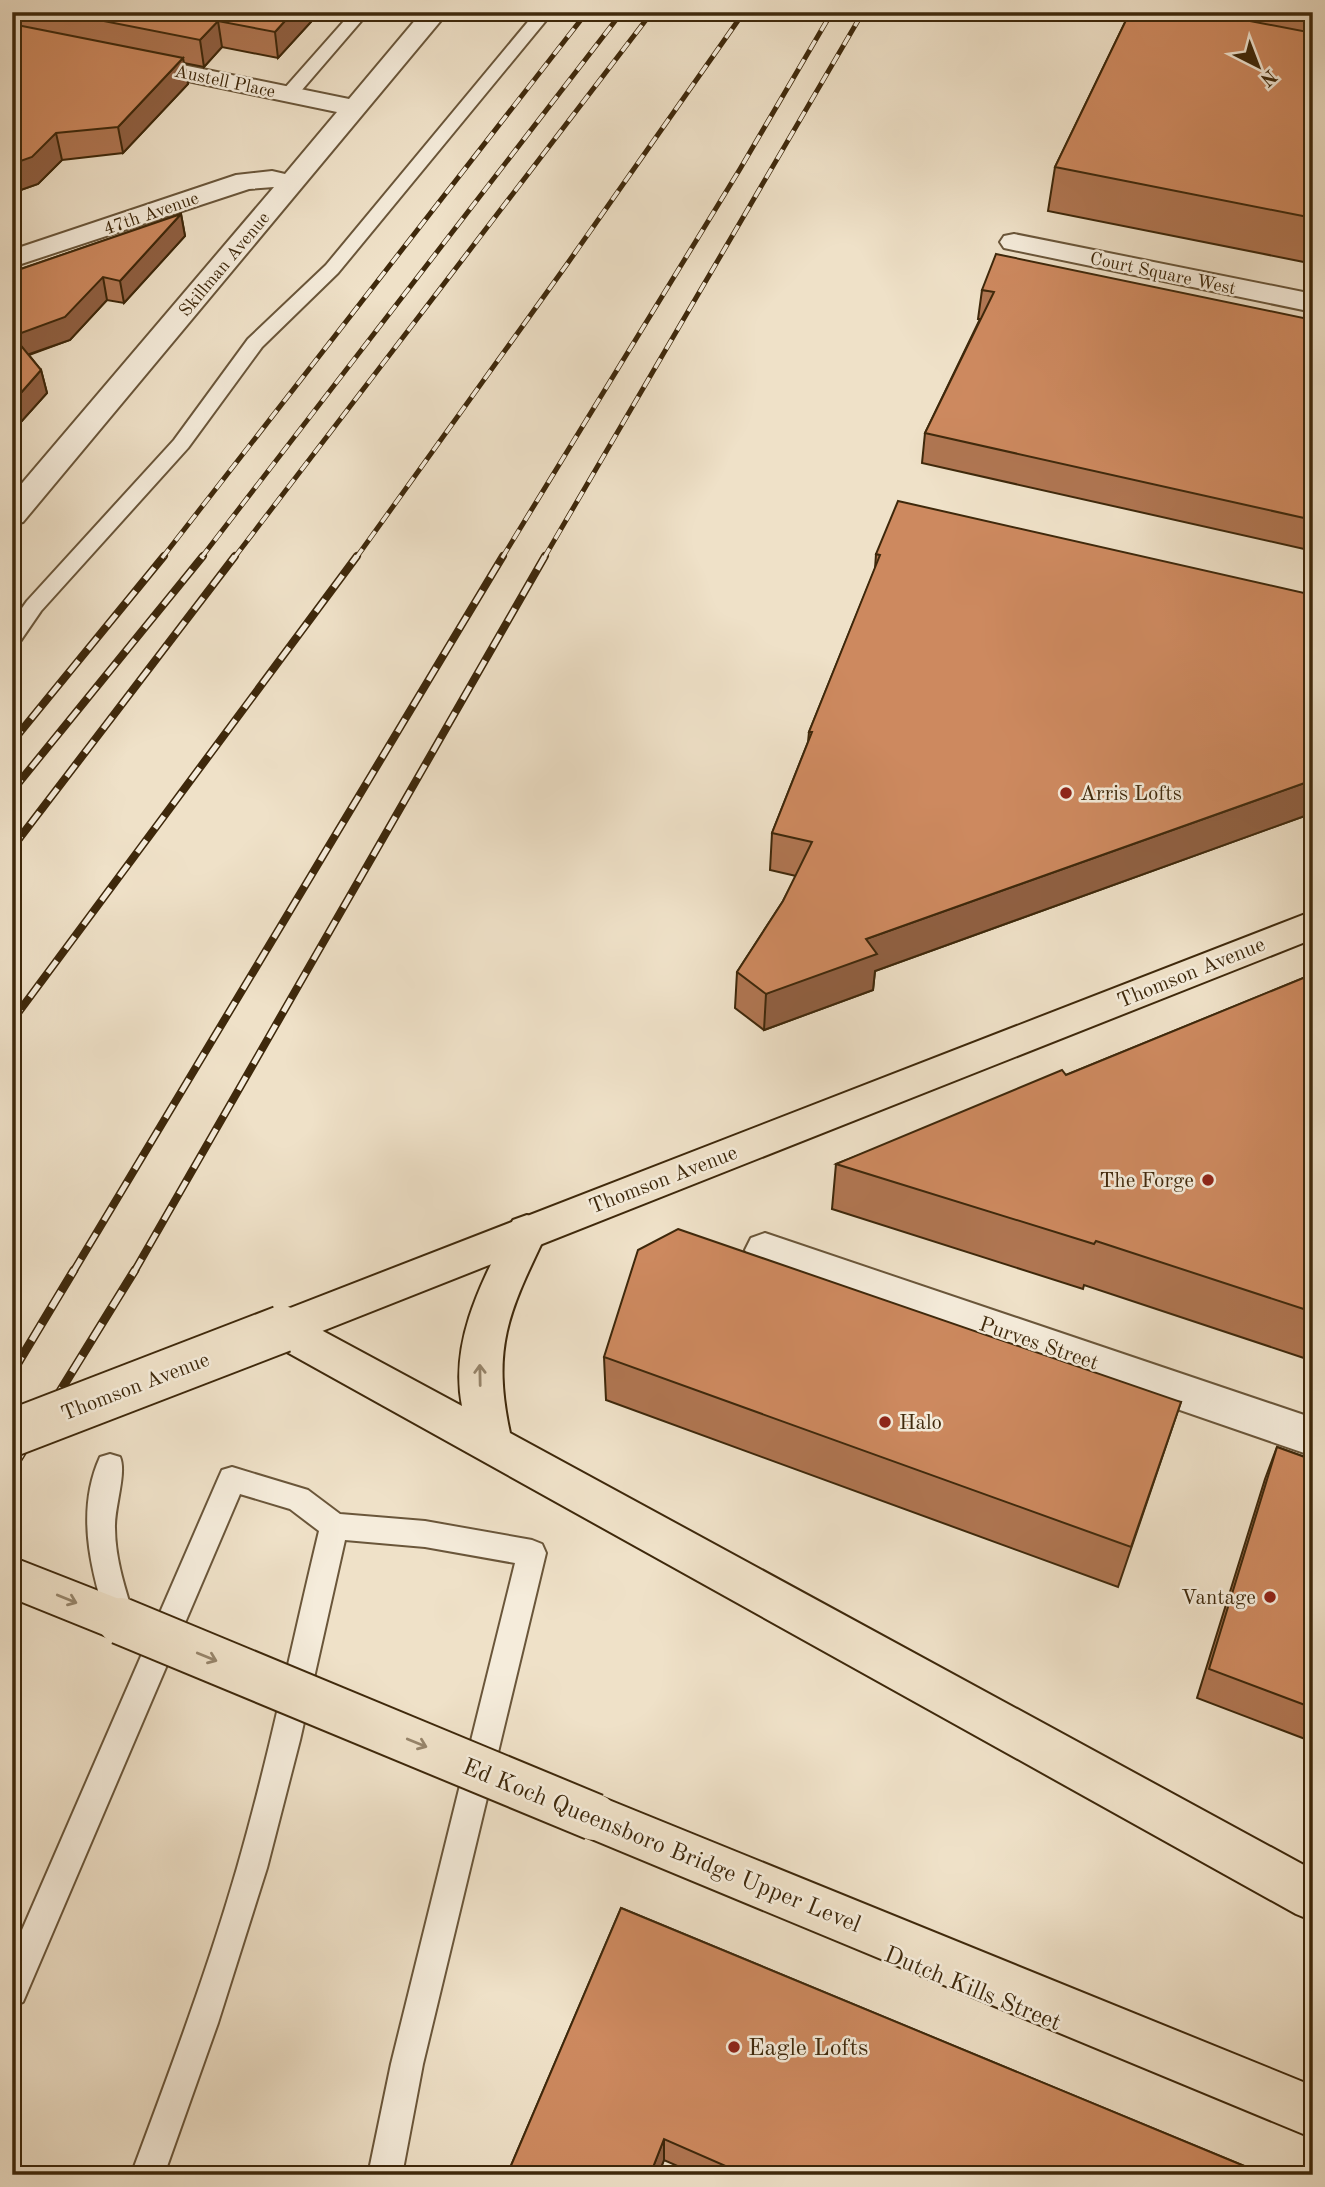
<svg xmlns="http://www.w3.org/2000/svg" width="1325" height="2187" font-family="'Old Standard TT',serif">
<style>
.lines{fill:none;stroke-linecap:round;stroke-linejoin:round}
.lane-casing{stroke:#6a563a;stroke-width:4}
.street-casing{stroke:#6a563a;stroke-width:4}
.primary-casing{stroke:#3e280b;stroke-width:4}
.highway-casing{stroke:#3e280b;stroke-width:4}
.lane{fill:#f5ecdb;fill-rule:evenodd}
.street{fill:#f5ecdb;fill-rule:evenodd}
.primary{fill:#efe1c8;fill-rule:evenodd}
.highway{fill:#efe1c8;fill-rule:evenodd}
.rail-far2-casing{stroke:#3e280b;stroke-width:5}
.rail-far1-casing{stroke:#3e280b;stroke-width:8}
.rail-casing{stroke:#3e280b;stroke-width:9}
.rail-far2{stroke:#f5ecdb;stroke-width:3.5;stroke-dasharray:11;stroke-linecap:butt}
.rail-far1{stroke:#f5ecdb;stroke-width:5;stroke-dasharray:15;stroke-linecap:butt}
.rail{stroke:#f5ecdb;stroke-width:6;stroke-dasharray:19;stroke-linecap:butt}
.primary-bridge-casing{stroke:#3e280b;stroke-width:50;stroke-linecap:butt}
.highway-bridge-casing{stroke:#3e280b;stroke-width:50;stroke-linecap:butt}
.primary-bridge{stroke:#efe1c8;stroke-width:46}
.highway-bridge{stroke:#efe1c8;stroke-width:46}
.wall{fill:#b07652;stroke:#3e280b;stroke-width:2}
.shaded-wall{fill:#906042;stroke:#3e280b;stroke-width:2}
.building{fill:#cd895f;stroke:#3e280b;stroke-width:2}
.oneway{stroke:#96846a}
.poi-dot{fill:#8f2418;stroke:#f5ecdb;stroke-width:2.5}
.labels{text-anchor:middle;stroke-width:5;stroke-linejoin:round;paint-order:stroke}
.far-street-label{font-size:18px;fill:#3e280b;stroke:#f5ecdb}
.poi-label{font-size:21px;fill:#3e280b;stroke:#f5ecdb;text-anchor:start}
.street-label{font-size:21px;fill:#3e280b;stroke:#f5ecdb}
.near-street-label{font-size:24px;fill:#3e280b;stroke:#f5ecdb}
.near-poi-label{font-size:24px;fill:#3e280b;stroke:#f5ecdb;text-anchor:start}
</style>
<rect width="100%" height="100%" fill="#efe1c8"/>
<filter id="stains"><feTurbulence type="fractalNoise" baseFrequency=".00286" numOctaves="4"/><feColorMatrix values="0 0 0 0 .2 0 0 0 0 .09 0 0 0 0 .02 0 0 0 .5 -.17"/></filter>
<radialGradient id="worn" r=".72"><stop offset=".6" stop-color="#630" stop-opacity="0"/><stop offset="1" stop-color="#630" stop-opacity=".3"/></radialGradient>
<g class="lines">
<g class="lane-casing">
<path id="lane" d="M352 12H369L295 98H283L281 94 283 90Z
M536 12H553L338 273 262 347 188 448 41 611 19 643 12 645V622L27 601 174 440 248 339 326 265Z
M110 1454 120 1457C127 1473 114 1508 115 1528 115 1560 126 1591 135 1621L131 1630 121 1634 111 1630 107 1621C90 1568 76 1510 100 1457Z
M232 1467 308 1490 340 1514 425 1521 532 1540 542 1544 546 1553 423 2064 402 2175H368L391 2064 515 1563 425 1547 345 1540 300 1740 267 1868 218 2023 164 2175H131C169 2073 207 1972 237 1868 269 1757 292 1643 319 1531L290 1509 240 1494 23 2002 12 2007V1953L218 1479 222 1470Z"/>
</g>
<g class="street-casing">
<path id="street" d="M422 12H448L23 522 12 525V495L274 187 249 189 12 267V250L236 175 272 171 285 174 337 112 125 68 121 63 125 58 134 55 349 99Z
M1014 234 1313 294V312L1004 248 1000 242 1004 236Z
M765 1233 1313 1418V1456L751 1262 745 1250 751 1238Z"/>
</g>
<g class="primary-casing">
<path id="primary" d="M1313 911V939L297 1341 282 1347 267 1341 261 1329 267 1317Z"/>
</g>
<g class="highway-casing">
<path id="highway" d="M527 1215 541 1220 547 1232C510 1310 491 1345 510 1433L1313 1870V1921L1296 1914 267 1341 261 1329 267 1317 282 1311 297 1317 462 1406C449 1339 484 1278 513 1220Z
M12 1557 137 1606 144 1621 137 1636 121 1642 12 1598Z
M594 1794 1313 2086V2138L577 1833 570 1817 577 1801Z"/>
</g>
<use href="#lane" class="lane"/>
<use href="#street" class="street"/>
<use href="#primary" class="primary"/>
<use href="#highway" class="highway"/>
<g class="rail-far2-casing">
<path id="rail-far2" d="M162 558 587 12
M201 558 622 12
M234 558 652 12
M356 558 565 267 744 12
M502 558 740 169 832 12
M544 558 863 12"/>
</g>
<g class="rail-far1-casing">
<path id="rail-far1" d="M12 742 164 556
M12 791 203 556
M12 848 235 556
M12 1021 357 556
M73 1272 503 556
M134 1272 545 556"/>
</g>
<g class="rail-casing">
<path id="rail" d="M12 1373 74 1270
M12 1469 135 1270"/>
</g>
<use href="#rail-far2" class="rail-far2"/>
<use href="#rail-far1" class="rail-far1"/>
<use href="#rail" class="rail"/>
<g class="primary-bridge-casing">
<path id="primary-bridge" d="M12 1433 282 1329"/>
</g>
<g class="highway-bridge-casing">
<path id="highway-bridge" d="M121 1621 594 1817"/>
</g>
<use href="#primary-bridge" class="primary-bridge"/>
<use href="#highway-bridge" class="highway-bridge"/>
</g>
<path class="wall" d="M12 12H320L278 58 222 47 204 67 184 63 188 84 123 153 62 160 38 184 12 193Z
M1130 12H1313V252L1309 263 1048 211 1055 167Z
M181 214 185 236 124 303 107 300 70 340 29 355 41 370 47 393 12 432V272Z
M982 290 1313 320V551L922 463 925 433 980 319H978Z
M876 554 1313 595V813L875 971 873 990 764 1030 735 1008 737 972 783 901 796 876 770 870 772 833 808 742 809 732 875 569Z
M1313 974V1361L1084 1285 1083 1289 832 1209 836 1164 1066 1075Z
M604 1357 1181 1402 1118 1587 606 1400Z
M1277 1447 1313 1460V1742L1197 1698 1265 1479Z
M621 1908 1266 2175H698L664 2160 658 2175H507Z"/>
<path class="shaded-wall" d="M293 12H320L278 58 275 32Z
M218 21 222 47 204 67 200 40Z
M183 58 188 84 123 153 118 127Z
M56 133 62 160 38 184 12 193V164Z
M181 214 185 236 124 303 120 281Z
M103 277 107 300 70 340 18 358 13 336Z
M41 370 47 393 12 432V403Z
M1313 780V813L875 971 873 990 764 1030 766 994 866 939Z
M664 2139V2160L658 2175H650Z"/>
<path class="building" d="M58 12H293L275 32 218 21 200 40Z
M1130 12H1203L1313 33V218L1055 167Z
M12 24 183 58 118 127 56 133 32 157 12 164Z
M181 214 120 281 103 277 65 317 13 336 41 370 12 403V272Z
M996 254 1313 320V520L925 433 994 292 982 290Z
M898 501 1313 595V780L866 939 877 954 766 994 737 972 783 901 812 842 772 833 812 732H809L876 565 880 555 876 554Z
M1313 974V1312L1096 1241 1094 1244 836 1164 1062 1070 1066 1075Z
M678 1229 1181 1402 1131 1547 604 1357 638 1250Z
M1277 1447 1313 1460V1708L1209 1669Z
M621 1908 1266 2175H746L664 2139 650 2175H507Z"/>
<defs><path id="oneway-shaft" d="M-6 0H5M1.5-3L5.5 0L1.5 3" fill="none" stroke-width="1.6" stroke-linecap="round" stroke-linejoin="round" transform="scale(1.75)"/></defs>
<g class="oneway">
<use href="#oneway-shaft" transform="translate(480 1375) rotate(-91)"/>
<use href="#oneway-shaft" transform="translate(67 1599) rotate(22)"/>
<use href="#oneway-shaft" transform="translate(207 1657) rotate(22)"/>
<use href="#oneway-shaft" transform="translate(417 1743) rotate(22)"/>
</g>
<g class="poi-dot">
<circle cx="1066" cy="793" r="7"/>
<circle cx="1208" cy="1180" r="7"/>
<circle cx="885" cy="1422" r="7"/>
<circle cx="1270" cy="1597" r="7"/>
<circle cx="734" cy="2047" r="7"/>
</g>
<g class="labels">
<g class="far-street-label">
<text transform="translate(225 81) rotate(12)" y="6">Austell Place</text>
<text transform="translate(151 213) rotate(-19)" y="6">47th Avenue</text>
<text transform="translate(224 264) rotate(-50)" y="6">Skillman Avenue</text>
<text transform="translate(1163 273) rotate(12)" y="6">Court Square West</text>
</g>
<g class="poi-label">
<text x="1080" y="800">Arris Lofts</text>
<text x="1194" y="1187" text-anchor="end">The Forge</text>
<text x="899" y="1429">Halo</text>
<text x="1256" y="1604" text-anchor="end">Vantage</text>
</g>
<g class="street-label">
<text transform="translate(1191 972) rotate(-22)" y="7">Thomson Avenue</text>
<text transform="translate(663 1179) rotate(-21)" y="7">Thomson Avenue</text>
<text transform="translate(1039 1343) rotate(19)" y="7">Purves Street</text>
<text transform="translate(135 1386) rotate(-21)" y="7">Thomson Avenue</text>
</g>
<g class="near-street-label">
<text transform="translate(662 1845) rotate(22)" y="8">Ed Koch Queensboro Bridge Upper Level</text>
<text transform="translate(973 1988) rotate(22)" y="8">Dutch Kills Street</text>
</g>
<g class="near-poi-label">
<text x="748" y="2055">Eagle Lofts</text>
</g>
</g>
<rect width="1325" height="2187" fill="none" stroke="#efe1c8" stroke-width="42"/>
<rect x="14" y="14" width="1297" height="2159" fill="none" stroke="#3e280b" stroke-width="3.5"/>
<rect x="21" y="21" width="1283" height="2145" fill="none" stroke="#3e280b" stroke-width="2"/>
<g transform="translate(1258 66) rotate(138)" stroke="#f5ecdb" stroke-width="5" paint-order="stroke">
<path d="M0-5L12 26L0 18L-12 26Z" fill="#3e280b"/>
<text y="-10" font-size="19" font-weight="bold" text-anchor="middle" fill="#3e280b">N</text>
</g>
<rect width="100%" height="100%" filter="url(#stains)"/>
<rect width="100%" height="100%" fill="url(#worn)"/>
</svg>
